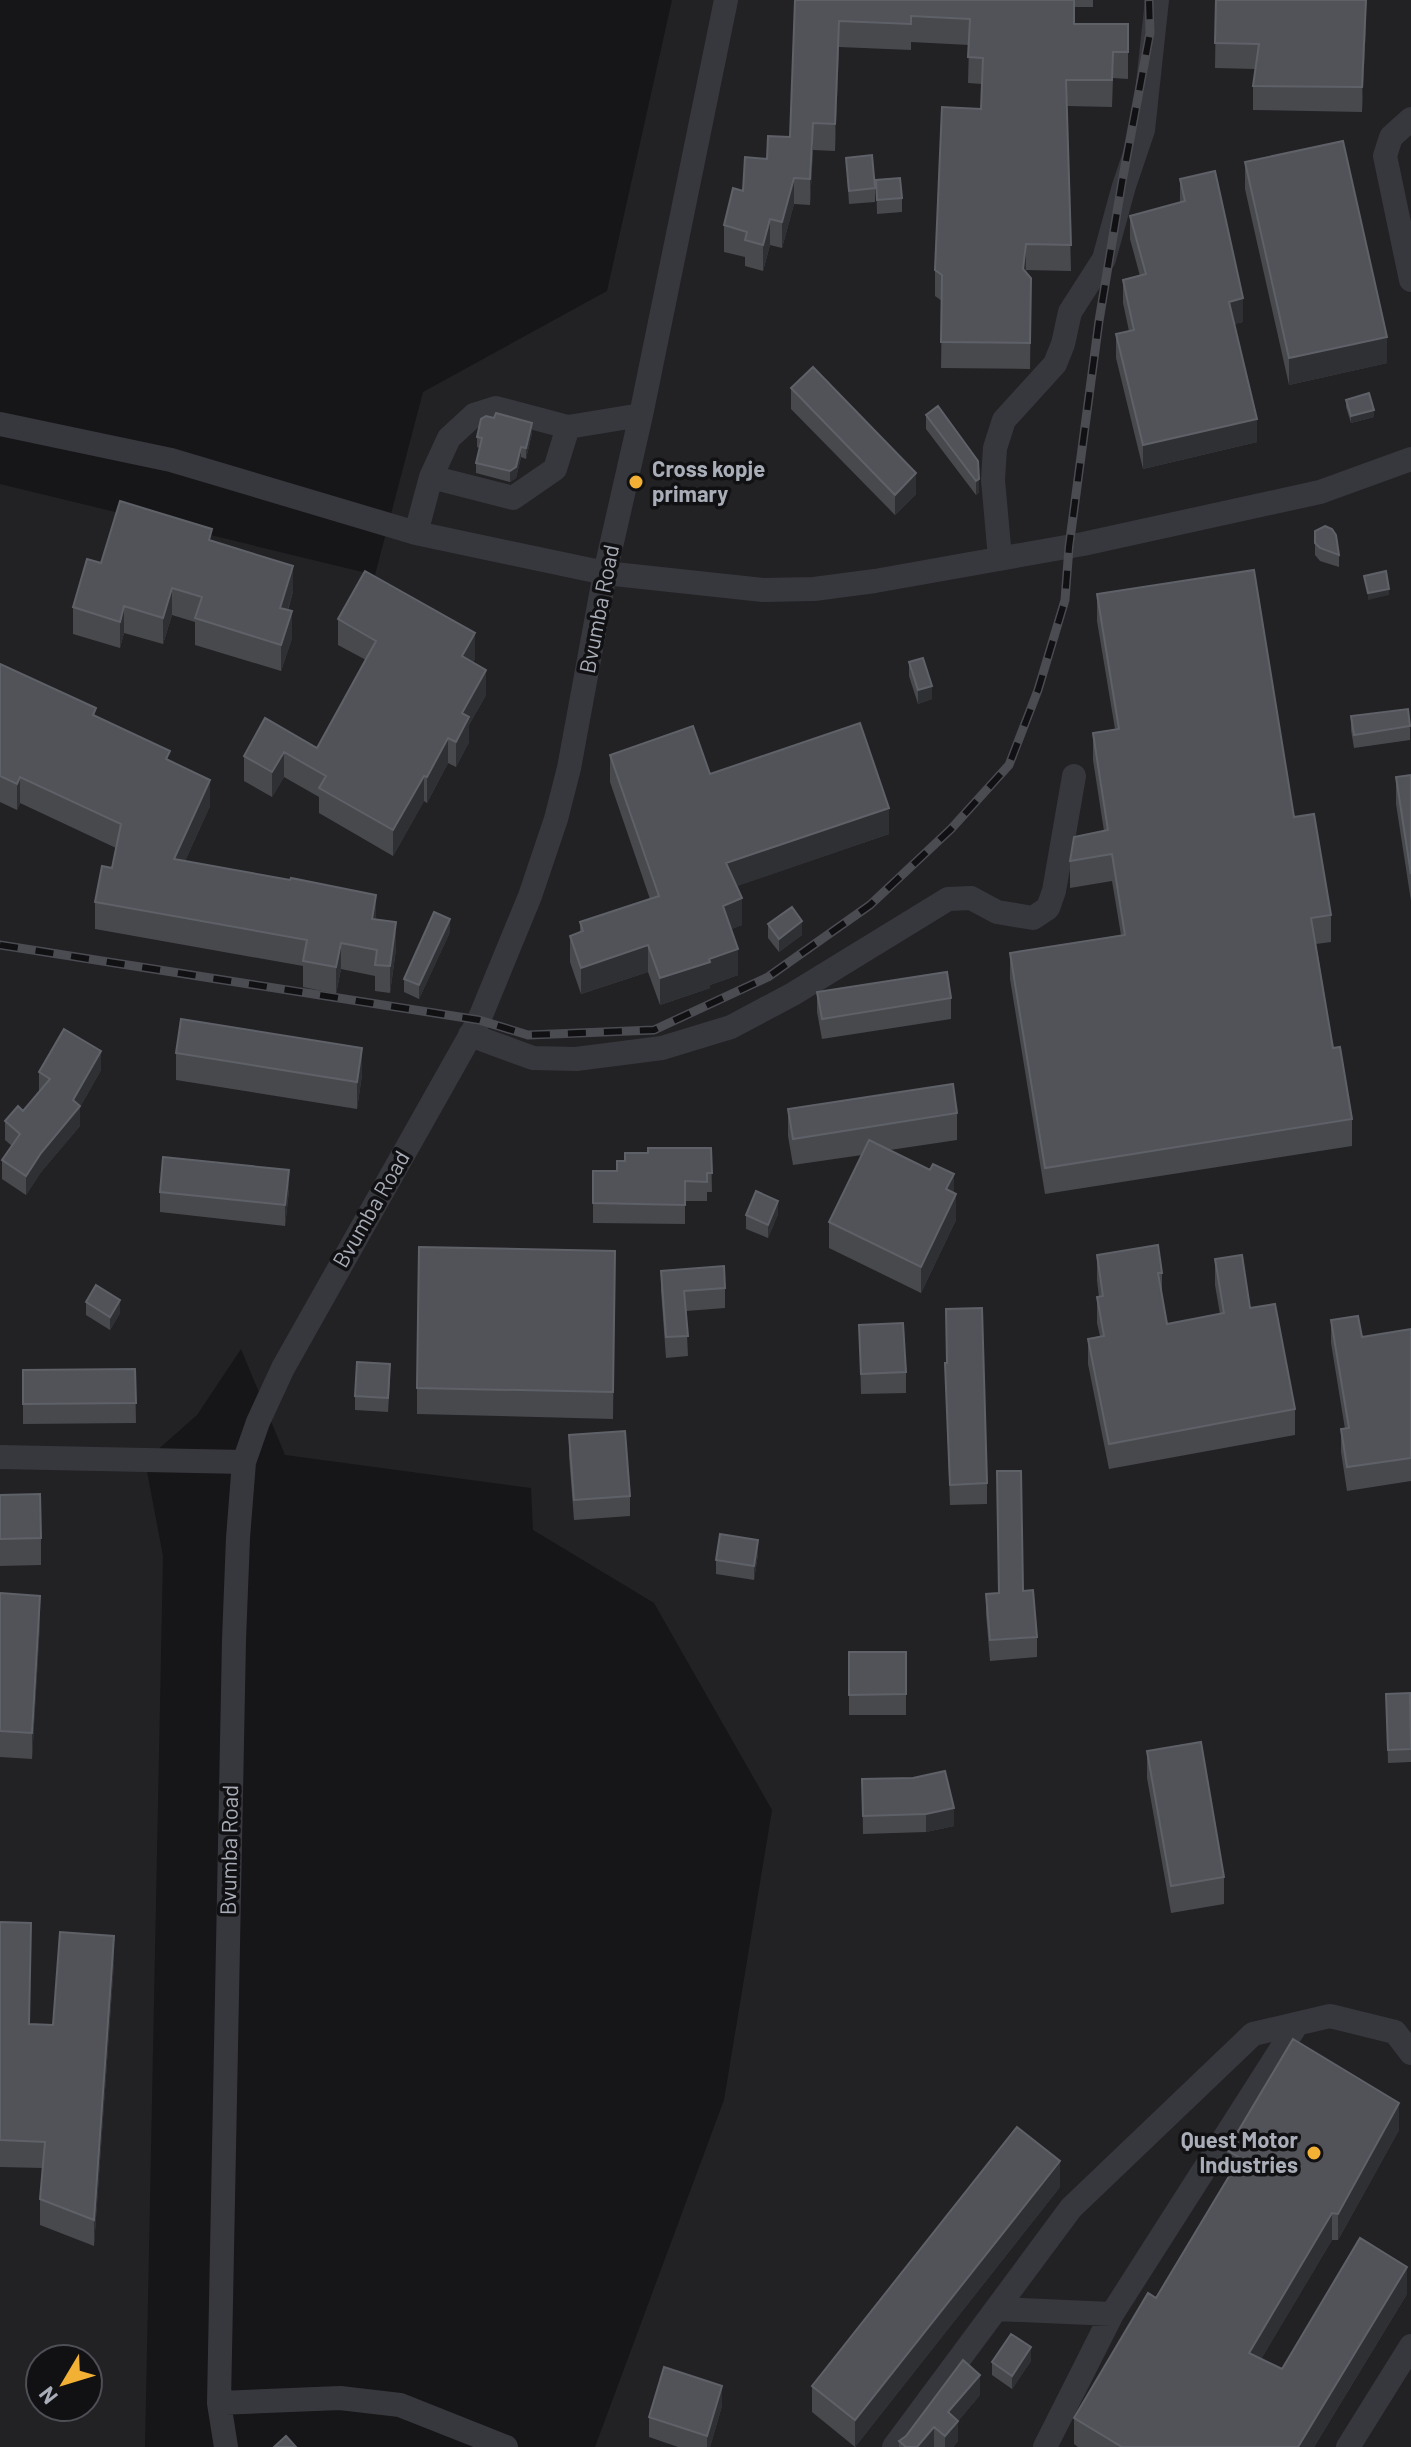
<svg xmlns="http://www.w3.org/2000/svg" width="1411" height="2447" font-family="Barlow,sans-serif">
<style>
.built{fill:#222225;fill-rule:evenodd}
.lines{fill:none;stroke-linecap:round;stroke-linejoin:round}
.minor{stroke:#37383d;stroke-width:24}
.rail-casing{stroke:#4a4c52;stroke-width:9}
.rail{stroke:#111113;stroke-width:6;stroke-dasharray:18;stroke-linecap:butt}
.wall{fill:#47494d}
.shaded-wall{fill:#2f3033}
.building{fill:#525359;stroke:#5f6168;stroke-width:2}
.poi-dot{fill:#f2b134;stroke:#111113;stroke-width:3}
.labels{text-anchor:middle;stroke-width:7;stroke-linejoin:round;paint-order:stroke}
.poi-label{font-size:22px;font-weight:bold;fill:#a8adb8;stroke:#111113;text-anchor:start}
.street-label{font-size:22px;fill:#a8adb8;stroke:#111113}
</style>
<rect width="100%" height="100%" fill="#161618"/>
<path class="built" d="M672 0H1411V2447H595L724 2100 772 1810 654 1603 533 1530 531 1488 285 1455 241 1349 197 1415 145 1461 163 1556 145 2447H0V484L375 575 423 392 607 291ZM40 2359H88V2407H40Z"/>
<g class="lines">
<path class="minor" d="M1411 119 1391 137 1385 156 1411 280
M0 424 171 460 416 533 605 573 763 590 814 589 875 581 1083 544 1320 492 1411 459
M431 477 449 438 474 415 496 408 568 427
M416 533 431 477 513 498 555 469 568 427 641 415
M1000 558 993 480 995 448 1004 420 1055 364 1063 344 1070 312 1104 259 1124 186 1143 130 1157 0
M470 1035 533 1058 576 1059 662 1048 731 1027 793 994 948 899 971 898 997 912 1033 918 1048 908 1054 891 1074 776
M0 1457 244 1462
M996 2309 1112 2314
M219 2403 340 2398 400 2405 506 2447
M226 2447 219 2403 234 1640 238 1538 244 1462 258 1422 283 1368 479 1020 530 896 556 819 569 768 605 573 641 415 726 0
M894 2447 1071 2208 1253 2034 1330 2016 1395 2032 1411 2053
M1045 2447 1112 2314 1297 2024
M1348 2447 1411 2346"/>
<g class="rail-casing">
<path id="rail" d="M0 945 479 1020 528 1035 654 1030 768 977 870 905 951 829 1009 765 1038 690 1065 600 1069 547 1099 321 1122 182 1150 33 1149 0"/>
</g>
<use href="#rail" class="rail"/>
</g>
<path class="wall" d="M795 0H1093V7H1074V24H1128V79L1113 78 1112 107 1067 106 1071 271 1026 270 1031 304 1030 369 941 368 942 301 935 296V270L981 109 982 84 968 83 969 45 911 42V50L839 47 835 151 813 150 810 205 794 204 782 248 770 245 763 271 745 266V257L724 252V225L743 191 767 159 790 137Z
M1216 0 1366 23 1362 112 1253 110V86L1255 69 1215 68Z
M846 158 875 188V202L849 204Z
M1245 162 1387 363 1289 385 1245 189Z
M1180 179 1243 322 1234 324 1257 442 1143 469 1116 358V334L1129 331 1123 303V280L1140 276 1130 239V216L1180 203Z
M876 180 902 198V212L877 214Z
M791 388 916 494 895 515 791 409Z
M1346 400 1374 417 1351 423 1346 407Z
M926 415 978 461 979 492 976 495 926 429Z
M532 433 526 459 521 457 516 478 510 482 476 473V463L479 448 477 447V437Z
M212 541 293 592 288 610 292 638 281 671 195 645V622L172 615 163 644 124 633 120 648 73 634V607L101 563Z
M1315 543 1339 555V567L1320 561 1315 555Z
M1097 594 1294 817 1331 915V942L1316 944 1333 1048 1352 1119V1146L1045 1194 1010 979V953L1121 935 1112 881 1070 888V861L1104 831 1093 760V733L1115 729 1097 621Z
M338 619 475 659 473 662 486 695 469 725V742L456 767 448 763 427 803 424 801 393 856 319 813V797L284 777 272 797 244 781V756L317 748 366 660 338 645Z
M909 662 932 699 918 704 909 676Z
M0 664 96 717 170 761 210 806 185 861 376 919 396 949 390 993 375 991V976L341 969 336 994 303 987V966L95 929V902L112 868 116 848 20 803 17 810 0 802Z
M1351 716 1410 726V740L1354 748 1351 730Z
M610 755 710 774 889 834 736 886 742 925 731 929 738 975 710 985V988L660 1005 648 972 581 994 570 962V936L580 932V922L650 899 610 782Z
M1411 775V901L1396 804V777Z
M768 924 802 935 779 952 768 938Z
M450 932 419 999 404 992V979Z
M817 992 951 998V1019L822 1039 817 1012Z
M176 1053 362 1075 357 1109 176 1080Z
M101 1070 80 1107V1126L41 1172 26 1195 2 1179V1160L12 1146 5 1140V1121L23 1111 39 1092V1072Z
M788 1109 957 1113V1140L890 1150 954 1192 956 1220 921 1293 829 1248V1222L862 1155 793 1165 788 1136Z
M711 1148 712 1192H707V1201H685V1224L593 1223V1171H617L625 1161 648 1153Z
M289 1190 285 1226 160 1212V1192Z
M778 1214 768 1238 746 1229V1215Z
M615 1251 613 1419 417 1414V1388Z
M1097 1255 1162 1273V1295L1167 1324 1220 1314 1215 1285V1259L1250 1308 1295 1409V1435L1109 1469 1088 1364V1339L1100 1336 1097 1323V1297H1099L1097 1280Z
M661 1271 725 1288V1308L686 1311 688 1356 666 1358 661 1291Z
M86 1302 120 1313 110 1330 86 1315Z
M1331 1320 1362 1337 1411 1329V1481L1347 1491 1341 1452V1429H1345L1331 1343Z
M859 1325 906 1372V1393L861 1394Z
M945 1363 987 1483V1504L950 1505Z
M135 1369 136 1423 23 1424V1370Z
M390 1378 388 1412 355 1410V1396Z
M569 1435 630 1496V1516L574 1520 569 1456Z
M0 1495 41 1538V1565L0 1566Z
M758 1554 754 1580 716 1574V1560Z
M1023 1591 1037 1637V1657L990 1661 986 1614V1594Z
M0 1593 40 1623 32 1759 0 1757Z
M849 1652H906V1715H849Z
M1386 1694 1411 1710V1762L1388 1763Z
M1147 1751 1224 1877V1904L1171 1913 1147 1778Z
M913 1778 954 1826 926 1832 863 1834 862 1779Z
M0 1922 30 2024 53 2025 114 1962 94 2246 40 2225V2199L43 2168 0 2167Z
M1399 2130 1338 2240H1332L1261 2359 1282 2369 1407 2294 1314 2447H1078L1074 2444V2418L1156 2298 1228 2177 1227 2150Z
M1060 2187 855 2447 812 2412V2386Z
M1031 2361 1012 2389 992 2375V2362Z
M980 2395 958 2421V2441L953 2447H899V2441Z
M722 2406 710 2447H678L649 2437V2417Z"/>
<path class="shaded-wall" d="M1366 0V23L1362 112V87Z
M839 21V47L835 151V124Z
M813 123V150L810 205V179Z
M794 178V204L782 248V222Z
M770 219V245L763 271V245Z
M1026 244V270L1023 296V269Z
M1243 298V322L1229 325V302Z
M1387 337V363L1289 385V358Z
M1374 410V417L1351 423V416Z
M1257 419V442L1143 469V445Z
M532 423V433L526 459V448Z
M521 447V457L516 478 510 482V471Z
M916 473V494L895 515V495Z
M979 479V492L976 495V481Z
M293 566V592L280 634V608Z
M172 588V615L163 644V618Z
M1389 589V595L1368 600V593Z
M124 606V633L120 648V622Z
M292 611V638L281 671V645Z
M475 633V659L462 682V656Z
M486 670V695L469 725V742L456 767V742L462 713Z
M932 686V699L918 704V690Z
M448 738V763L427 803V777Z
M284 752V777L272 797V772Z
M424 776V801L393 856V830Z
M20 777V803L17 810V784Z
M210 780V806L174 885V859Z
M889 808V834L726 890V863Z
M376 895V921L372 919Z
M742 898V925L723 933V906Z
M450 919V932L419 999V985Z
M802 921V935L779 952V939Z
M396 922V949L390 993V966Z
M341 943V969L336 994V967Z
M648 945V972L581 994V968Z
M738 949V975L710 985V988L660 1005V978L709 959Z
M362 1048V1075L357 1109V1082Z
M101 1051V1070L80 1107V1126L41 1172 26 1195V1176L73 1100Z
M289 1170V1190L285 1226V1205Z
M954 1174V1199L956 1194V1220L921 1293V1267L946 1189Z
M778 1201V1214L768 1238V1225Z
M120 1300V1313L110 1330V1317Z
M758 1540V1554L754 1580V1566Z
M40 1596V1623L32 1759V1733Z
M954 1808V1826L926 1832V1814Z
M114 1936V1962L94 2246V2220Z
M1399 2103V2130L1338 2240V2214Z
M1060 2161V2187L855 2447V2420Z
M1332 2213V2240L1249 2380V2353Z
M1407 2267V2294L1314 2447H1298Z
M1031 2347V2361L1012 2389V2376Z
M980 2375V2395L958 2421V2441L953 2447H945V2436L948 2412Z
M722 2386V2406L710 2447H707V2436Z
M934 2427V2447H917Z"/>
<path class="building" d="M795 0H1074V24H1128V52H1113L1112 80H1066L1071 245 1026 244 1023 269 1031 278 1030 343 941 342 942 275 935 270 942 107 981 109 983 58 968 57 970 19 911 16V24L839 21 835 124 813 123 810 179 794 178 782 222 770 219 763 245 745 240 747 232 724 225 733 188 743 191 745 157 767 159 768 136 790 137Z
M1216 0H1366L1362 87 1253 86 1259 44 1215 43Z
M1343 141 1387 337 1289 358 1245 162Z
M872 155 875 188 849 191 846 158Z
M1215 171 1243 298 1229 302 1257 419 1143 445 1116 334 1134 330 1123 280 1146 274 1130 216 1185 201 1180 179Z
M900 178 902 198 877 200 876 180Z
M813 367 916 473 895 495 791 388Z
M1369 393 1374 410 1351 416 1346 400Z
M938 406 978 461 979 479 976 481 926 415Z
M496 413 532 423 526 448 521 447 516 467 510 471 476 463 482 438 477 437 481 419 486 416 494 418Z
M120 501 212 529 209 540 293 566 280 608 292 611 281 645 195 618 202 597 172 588 163 618 124 606 120 622 73 607 87 559 101 563Z
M1325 526 1332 529 1336 535 1339 555 1320 548 1315 543V531Z
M1254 570 1294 817 1314 814 1331 915 1311 918 1333 1048 1340 1047 1352 1119 1045 1168 1010 953 1125 935 1112 854 1070 861 1074 837 1108 830 1093 733 1119 729 1097 594Z
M365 571 475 633 462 656 486 670 462 713 469 717 456 742 448 738 427 777 424 776 393 830 319 788 326 776 284 752 272 772 244 756 265 718 317 748 376 641 338 619Z
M1386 571 1389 589 1368 593 1364 576Z
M923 658 932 686 918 690 909 662Z
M0 664 96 708 93 715 170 751 166 759 210 780 174 859 290 880 291 878 376 895 372 919 396 922 390 966 375 965 377 950 341 943 336 967 303 961 307 940 95 902 102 866 112 868 121 824 20 777 17 784 0 776Z
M1408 709 1410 726 1354 735 1351 716Z
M860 723 889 808 726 863 742 898 723 906 738 949 709 959 710 962 660 978 648 945 581 968 570 936 583 931 580 922 659 896 610 755 693 726 710 774Z
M1411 775V874L1396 777Z
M792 907 802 921 779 939 768 924Z
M434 912 450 919 419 985 404 979Z
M947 972 951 998 822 1019 817 992Z
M181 1019 362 1048 357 1082 176 1053Z
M64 1029 101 1051 73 1100 80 1106 41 1153 26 1176 2 1160 20 1134 5 1121 18 1106 23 1111 50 1079 39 1072Z
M953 1084 957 1113 793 1139 788 1109Z
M869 1140 930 1170 933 1164 954 1174 946 1189 956 1194 921 1267 829 1222Z
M648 1148H711L712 1173H707V1182L685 1181V1205L593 1203V1171H617V1161H625V1153H648Z
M163 1157 289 1170 285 1205 160 1192Z
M756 1191 778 1201 768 1225 746 1215Z
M1158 1245 1162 1273H1158L1167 1324 1224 1313 1215 1259 1242 1255 1250 1308 1275 1304 1295 1409 1109 1444 1088 1339 1104 1336 1097 1297 1103 1296 1097 1255Z
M419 1247 615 1251 613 1392 417 1388Z
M724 1266 725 1288 684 1291 688 1336 666 1337 661 1271Z
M96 1285 120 1300 110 1317 86 1302Z
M982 1308 987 1483 950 1485 945 1363H947L946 1309Z
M1358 1316 1362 1337 1411 1329V1458L1347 1467 1341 1429 1349 1428 1331 1320Z
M903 1323 906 1372 861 1374 859 1325Z
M357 1362 390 1364 388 1398 355 1396Z
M135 1369 136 1403 23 1404V1370Z
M625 1431 630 1496 574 1500 569 1435Z
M997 1471H1021L1023 1591 1033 1590 1037 1637 990 1640 986 1594 999 1593Z
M40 1494 41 1538 0 1539V1495Z
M720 1534 758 1540 754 1566 716 1560Z
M0 1593 40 1596 32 1733 0 1731Z
M849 1652H906V1694L849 1695Z
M1410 1693 1411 1749 1388 1750 1386 1694Z
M1201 1742 1224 1877 1171 1886 1147 1751Z
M945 1771 954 1808 926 1814 863 1816 862 1779 913 1778Z
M0 1922 31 1923 29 2024 53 2025 60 1932 114 1936 94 2220 40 2199 45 2142 0 2140Z
M1293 2039 1399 2103 1338 2214 1332 2213 1249 2353 1282 2369 1360 2238 1407 2267 1298 2447H1122L1074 2418 1148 2293 1156 2298 1240 2158 1227 2150Z
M1017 2127 1060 2161 855 2420 812 2386Z
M1011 2334 1031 2347 1012 2376 992 2362Z
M963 2360 980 2375 948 2412 958 2421 945 2436 934 2427 917 2447H906L899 2441 906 2436Z
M664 2367 722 2386 707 2436 649 2417Z
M286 2436 296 2447H274Z"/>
<g class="poi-dot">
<circle cx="636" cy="482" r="8"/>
<circle cx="1314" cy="2153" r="8"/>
</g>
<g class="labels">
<g class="poi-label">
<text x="652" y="477">Cross kopje<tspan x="652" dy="25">primary</tspan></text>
<text x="1298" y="2148" text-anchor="end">Quest Motor<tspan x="1298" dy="25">Industries</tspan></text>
</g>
<g class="street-label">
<text transform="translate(599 609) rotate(-79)" y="8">Bvumba Road</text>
<text transform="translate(371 1209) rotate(-60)" y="8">Bvumba Road</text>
<text transform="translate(229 1850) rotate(-89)" y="8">Bvumba Road</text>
</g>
</g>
<g transform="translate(64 2383) rotate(232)"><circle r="38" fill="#111113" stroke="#4d4f55" stroke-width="2"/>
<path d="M0-6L14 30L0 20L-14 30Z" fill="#f2b134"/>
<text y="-12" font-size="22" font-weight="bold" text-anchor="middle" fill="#a8adb8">N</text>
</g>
</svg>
